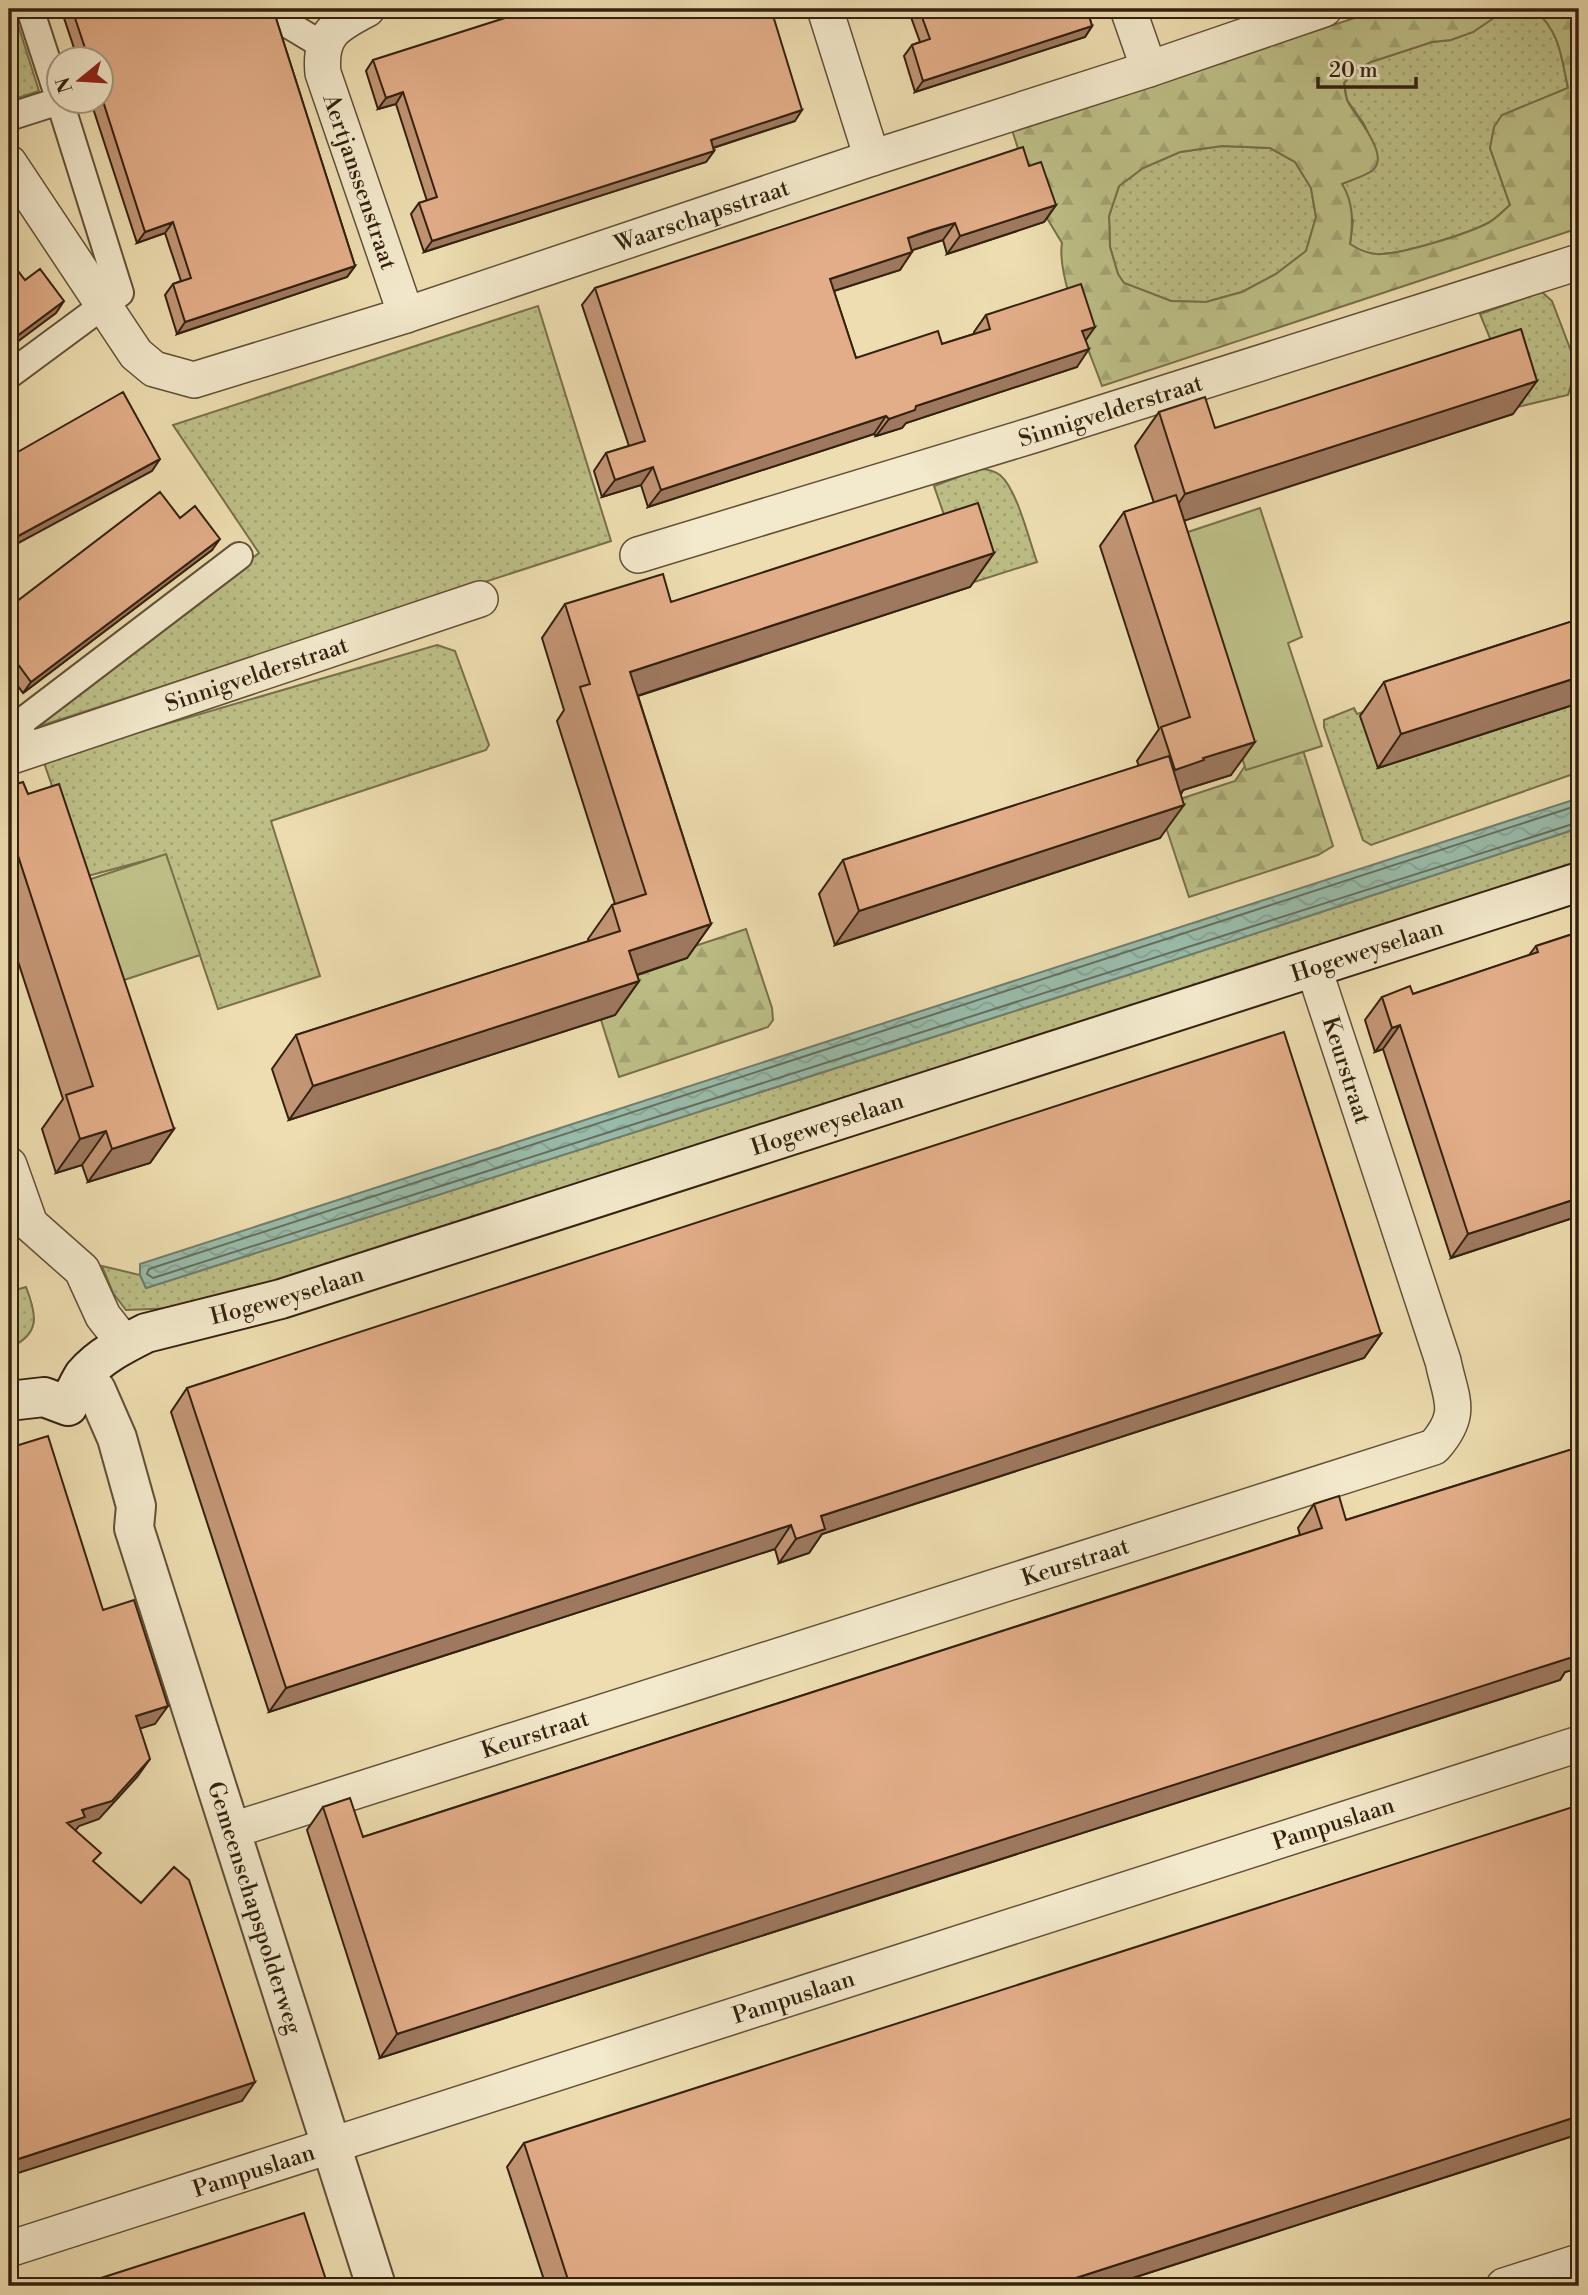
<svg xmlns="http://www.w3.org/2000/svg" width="1588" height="2295" font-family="'Libre Bodoni',serif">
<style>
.grass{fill:url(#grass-dots);stroke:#78704b;stroke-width:2}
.forest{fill:url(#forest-firs);stroke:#78704b;stroke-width:2;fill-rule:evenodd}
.green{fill:#bdbf87;stroke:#78704b;stroke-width:2}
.water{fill:url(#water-waves);stroke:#717e6d;stroke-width:2}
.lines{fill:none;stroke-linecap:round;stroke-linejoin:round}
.shore{stroke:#666e5d;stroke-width:2}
.pedestrian-casing{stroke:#625037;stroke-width:30}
.minor-casing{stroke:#625037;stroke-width:38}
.tertiary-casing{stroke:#625037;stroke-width:42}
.secondary-casing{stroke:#34210f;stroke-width:42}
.pedestrian{stroke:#f3e9cc;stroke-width:26}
.minor{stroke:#f3e9cc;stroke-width:35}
.tertiary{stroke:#f3e9cc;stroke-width:38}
.secondary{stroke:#f3e9cc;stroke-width:38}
.wall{fill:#c29575;stroke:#34210f;stroke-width:2}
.shaded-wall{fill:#9e795f;stroke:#34210f;stroke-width:2}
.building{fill:#e2ad88;stroke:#34210f;stroke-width:2}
.labels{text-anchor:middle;stroke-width:6;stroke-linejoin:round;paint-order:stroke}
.street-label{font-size:23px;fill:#34210f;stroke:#f3e9cc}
</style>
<defs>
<pattern id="grass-dots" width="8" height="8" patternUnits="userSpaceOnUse" patternTransform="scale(1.75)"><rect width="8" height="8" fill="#bdbf87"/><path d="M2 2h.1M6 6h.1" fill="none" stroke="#a3a473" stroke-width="1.8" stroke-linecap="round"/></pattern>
<pattern id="forest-firs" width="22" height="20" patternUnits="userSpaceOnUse" patternTransform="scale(1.75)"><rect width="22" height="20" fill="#bdbf87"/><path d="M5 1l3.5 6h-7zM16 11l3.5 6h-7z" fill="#a3a473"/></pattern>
<pattern id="water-waves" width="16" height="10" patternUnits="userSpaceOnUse" patternTransform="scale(1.75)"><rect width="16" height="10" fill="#99bcab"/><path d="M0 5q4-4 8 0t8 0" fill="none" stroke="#84a192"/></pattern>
</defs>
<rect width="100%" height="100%" fill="#edddb0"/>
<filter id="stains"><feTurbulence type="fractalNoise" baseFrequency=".00286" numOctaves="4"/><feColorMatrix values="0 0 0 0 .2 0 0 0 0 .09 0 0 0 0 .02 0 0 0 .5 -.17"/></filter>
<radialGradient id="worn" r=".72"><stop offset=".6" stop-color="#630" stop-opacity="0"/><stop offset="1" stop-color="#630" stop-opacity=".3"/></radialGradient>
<path class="grass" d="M9 9H13L39 91 9 101Z
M1507 9H1534C1560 32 1561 55 1568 88L1503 115 1490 148 1510 205C1503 211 1496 219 1488 223 1467 234 1406 253 1382 254 1371 255 1359 250 1350 245L1353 221 1342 184 1373 170 1375 148 1364 124 1347 100 1344 83 1353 72 1371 62 1432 42 1451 40Z
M1222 146 1270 148 1295 162 1311 188 1316 217 1306 251 1276 274 1242 292 1206 302 1171 301 1124 283 1118 274 1110 247 1109 216 1119 186 1143 168 1180 152Z
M1542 292 1552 301 1574 359 1575 372 1568 395 1513 408 1497 355 1480 314Z
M538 306 611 541 34 728 259 553 173 425Z
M979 469C987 469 993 470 1000 475 1017 489 1029 540 1037 562L968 584 934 486Z
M1579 641V772L1371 845 1363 840 1324 727V720L1354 708 1357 714Z
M437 645 455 651 489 745 486 750 271 821 320 976 218 1009 166 855 84 877 43 760Z
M1579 828V863L1430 917 201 1307 126 1310 113 1293 102 1266 140 1275 146 1288 1137 972Z
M26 1287C37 1315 41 1334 9 1348V1292Z"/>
<path class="forest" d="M1382 9H1507L1473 32 1451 40 1432 42 1371 62 1353 72 1344 83C1345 88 1345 95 1347 100 1353 114 1391 154 1373 170 1366 176 1351 180 1342 184 1354 203 1353 223 1350 244 1359 250 1371 255 1382 254 1405 253 1467 234 1488 223 1496 219 1503 211 1510 205L1490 148 1494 127 1502 115 1568 88C1561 55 1560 32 1534 9H1579V228L1102 386C1090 352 1056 277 1062 243L1045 215 1038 210 1012 130ZM1222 146 1270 148 1295 162 1311 188 1316 217 1306 251 1276 274 1242 292 1206 302 1171 301 1124 283 1118 274 1110 247 1109 216 1119 186 1143 168 1180 152Z
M1302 747 1333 846 1318 855 1189 897 1159 806 1235 781 1247 763Z
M746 929 772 1008 773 1020 768 1027 619 1077 601 1020 611 1015 603 987 687 958 686 949Z"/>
<path class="green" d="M1260 508 1302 637 1288 643 1322 746 1246 770 1170 538Z
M166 854 200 955 112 984 79 883Z"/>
<path class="water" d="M1579 798V828L1137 972 146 1288 140 1275V1264Z"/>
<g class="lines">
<path class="shore" d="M1579 805 149 1269 147 1274 153 1278 1579 822"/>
<g class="pedestrian-casing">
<path id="pedestrian" d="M30 9 60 101
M283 9 289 25 324 46
M9 117 59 101
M9 375 120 293 60 102
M32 749 16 726 239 556"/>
</g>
<g class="minor-casing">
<g id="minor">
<path id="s1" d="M367 9C336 25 319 34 323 73L406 315"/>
<path d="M825 9 872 158"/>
<path d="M1128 9 1149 69"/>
<path id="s2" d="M9 163 136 354 154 369 194 380 406 315 872 158 1149 69 1324 9"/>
<path id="s3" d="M638 555 1033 435 1579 262"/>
<path id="s4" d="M9 757 480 599"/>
<path d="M9 1165 30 1224 82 1270 103 1316 125 1344"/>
<path id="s5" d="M230 1831 1434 1447C1464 1413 1451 1400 1443 1361L1313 966"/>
<path id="s6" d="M9 2249 1579 1744"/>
<path d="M1504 2286 1579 2262"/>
</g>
</g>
<g class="tertiary-casing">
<g id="tertiary">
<path id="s7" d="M83 1377 96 1390 117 1438 136 1506 134 1528 376 2286"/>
</g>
</g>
<g class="secondary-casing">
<g id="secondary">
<path id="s8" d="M9 1401 44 1397 68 1406C73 1396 78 1384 84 1375 100 1356 124 1344 146 1333L281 1299 1579 882"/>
</g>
</g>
<use href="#pedestrian" class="pedestrian"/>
<use href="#minor" class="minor"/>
<use href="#tertiary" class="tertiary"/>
<use href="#secondary" class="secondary"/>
</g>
<path class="wall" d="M61 9H273L355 266 347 277 177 334 165 295 173 284 181 281 165 233 137 243 91 102H102V60H78Z
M908 9H1087L1092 26 1085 37 915 92 904 56 912 45 920 42Z
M373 60 795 121 713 148 714 151 706 162 424 252 411 214 419 203 427 201 396 104 378 109 366 71Z
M1029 166 1056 205 1044 222 947 254 943 240 919 248 911 250 900 270 834 291 856 358 942 344 974 334V332L986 315 1086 340 1077 367 906 423 902 428 876 436 874 434 648 507 641 485 602 497 594 471 606 453 629 446 582 305 595 288Z
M1159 412 1215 428 1513 414 1184 520 1231 775 1183 790 1160 838 835 945 819 894 843 860 1139 766 1137 761 1159 729 1100 546 1124 512 1154 503 1135 446Z
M180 518 212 550 23 693 9 674V601L12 605Z
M994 553 970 587 638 696 711 924 687 958 637 975 639 981 615 1015 289 1120 272 1069 296 1035 589 941 588 939 612 905 615 904 557 721 564 710 542 638 565 604 671 602Z
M1579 619V703L1378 768 1360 716 1384 682Z
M9 786 28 794 174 1129 150 1163 88 1182 82 1165 56 1173 42 1129 63 1099 9 934Z
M1579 932V1216L1451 1258 1383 1049 1375 1052 1365 1020 1382 997 1413 994 1529 955 1536 946Z
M1381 1334 1364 1358 822 1534 809 1553 779 1563 775 1549 269 1712 171 1412 187 1388Z
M1579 1447V1668L1565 1672 1560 1680 380 2058 307 1830 323 1807 363 1837 1300 1535 1298 1528 1314 1504 1346 1520Z
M1579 2134 1108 2286H546L507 2167 524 2143Z"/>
<path class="shaded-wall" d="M1092 26 1085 37 915 92 923 81Z
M403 92 396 104 378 109 386 98Z
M802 110 795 121 703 151 711 140Z
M714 151 706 162 424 252 432 241Z
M1056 205 1044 222 947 254 960 236Z
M173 222 165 233 137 243 145 232Z
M955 223 943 240 895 256 908 238Z
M912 252 900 270 818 296 830 279Z
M355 266 347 277 177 334 185 322Z
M64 301 56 313 9 348V342Z
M1095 327 1083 344 1082 331Z
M1089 349 1077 367 906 423 902 428 876 436 889 419 916 406Z
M1537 381 1513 414 1162 528 1185 494Z
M886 416 874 434 648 507 661 490Z
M160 459 152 471 9 548V541Z
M653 467 641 485 602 497 615 480Z
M220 539 212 550 23 693 31 682Z
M994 553 970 587 606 706 630 672Z
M1579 677V703L1378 768 1401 734Z
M1255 742 1231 775 1183 790 1181 794 1151 804 1175 770 1203 758Z
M1184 805 1160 838 835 945 859 911Z
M711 924 687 958 606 985 629 951Z
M639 981 615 1015 289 1120 313 1086Z
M1400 1025 1383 1049 1375 1052 1392 1028Z
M174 1129 150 1163 88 1182 112 1149Z
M106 1131 82 1165 56 1173 80 1139Z
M1579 1198V1216L1451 1258 1468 1234Z
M1381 1334 1364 1358 822 1534 809 1553 779 1563 796 1539 821 1516Z
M791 1525 775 1549 269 1712 286 1688Z
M1579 1649V1668L1565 1672 1560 1680 380 2058 397 2034Z
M168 1706 155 1724 123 1734 136 1716Z
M150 1759 137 1777 99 1819 79 1826 72 1835 67 1823Z
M255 2082 242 2101 9 2176V2162Z
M1579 2116V2134L1108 2286H1051Z"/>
<path class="building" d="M72 9H273L355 266 185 322 173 284 191 278 173 222 145 232 102 98V60H89Z
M533 9H771L802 110 711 140 714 151 432 241 419 203 437 197 403 92 386 98 373 60Z
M919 9H1087L1092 26 923 81 912 45 930 39Z
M1023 147 1029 166 1041 162 1056 205 960 236 955 223 931 230 908 238 912 252 830 279 856 358 938 331 942 344 990 329 986 315 1081 284 1095 327 1082 331 1089 349 916 406 915 410 889 419 886 416 661 490 653 467 615 480 606 453 645 441 595 288Z
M9 259 25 280 40 269 64 301 9 342Z
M1521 329 1537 381 1185 494 1159 412 1205 397 1215 428Z
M123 392 160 459 9 541V457Z
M160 492 180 518 195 506 220 539 31 682 9 652V601L12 605Z
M1176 495 1255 742 1203 758 1204 760 1175 770 1161 727 1190 717 1124 512Z
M978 503 994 553 630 672 711 924 629 951 639 981 313 1086 296 1035 620 931 612 905 646 894 580 687 590 684 565 604 663 574 671 602Z
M1579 619V677L1401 734 1384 682Z
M1169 756 1184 805 859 911 843 860Z
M23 782 28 794 59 784 174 1129 112 1149 106 1131 80 1139 66 1095 93 1086 9 828V786Z
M1579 932V1198L1468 1234 1400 1025 1392 1028 1382 997 1410 986 1413 994 1538 952 1536 946Z
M1284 1032 1381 1334 821 1516 825 1529 796 1539 791 1525 286 1688 187 1388Z
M48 1436 103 1610 134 1600 168 1706 136 1716 150 1759 112 1801 82 1810 85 1817 67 1823 101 1853 93 1861 141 1903 174 1867 189 1880 255 2082 9 2162V1448Z
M1579 1447V1649L1575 1651 1576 1656 397 2034 323 1807 350 1798 363 1837 1322 1528 1314 1504 1339 1496 1346 1520Z
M1579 1805V2116L1051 2286H570L524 2143Z
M304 2213 328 2286H76Z"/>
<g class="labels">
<g class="street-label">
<text dy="8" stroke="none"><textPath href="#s1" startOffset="200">Aertjanssenstraat</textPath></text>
<text dy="8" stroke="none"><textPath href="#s2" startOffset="828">Waarschapsstraat</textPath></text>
<text dy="8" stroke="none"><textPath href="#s3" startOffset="494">Sinnigvelderstraat</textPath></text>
<text dy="8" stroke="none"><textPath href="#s4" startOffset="261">Sinnigvelderstraat</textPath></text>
<text dy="8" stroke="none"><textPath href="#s8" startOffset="1451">Hogeweyselaan</textPath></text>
<text transform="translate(1347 1070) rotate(72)" y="8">Keurstraat</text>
<text dy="8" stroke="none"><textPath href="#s8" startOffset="884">Hogeweyselaan</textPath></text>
<text dy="8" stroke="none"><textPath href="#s8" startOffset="317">Hogeweyselaan</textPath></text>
<text dy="8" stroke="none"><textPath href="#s5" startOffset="887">Keurstraat</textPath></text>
<text dy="8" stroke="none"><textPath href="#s5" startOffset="320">Keurstraat</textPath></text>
<text dy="8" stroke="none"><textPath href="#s6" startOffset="1391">Pampuslaan</textPath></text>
<text dy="8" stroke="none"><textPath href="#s7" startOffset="562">Gemeenschapspolderweg</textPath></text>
<text dy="8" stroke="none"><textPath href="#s6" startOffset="824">Pampuslaan</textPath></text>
<text dy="8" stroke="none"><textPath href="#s6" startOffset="257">Pampuslaan</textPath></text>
</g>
</g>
<rect width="1588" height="2295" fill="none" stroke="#edddb0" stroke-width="35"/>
<rect x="10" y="10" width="1567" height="2274" fill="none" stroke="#34210f" stroke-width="3.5"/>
<rect x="18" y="18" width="1553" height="2260" fill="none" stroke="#34210f" stroke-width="2"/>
<g transform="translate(80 80) rotate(252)"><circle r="33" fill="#f3e9cc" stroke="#a79980" stroke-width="2"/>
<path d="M0-5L12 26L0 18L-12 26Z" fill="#8f2418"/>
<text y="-10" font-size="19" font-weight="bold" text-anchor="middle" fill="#34210f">N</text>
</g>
<path d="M1318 77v10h98v-10" fill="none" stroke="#34210f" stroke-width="3.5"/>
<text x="1329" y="77" font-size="21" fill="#34210f" stroke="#f3e9cc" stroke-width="5" paint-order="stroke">20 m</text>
<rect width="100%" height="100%" filter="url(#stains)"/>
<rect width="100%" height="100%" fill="url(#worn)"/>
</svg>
